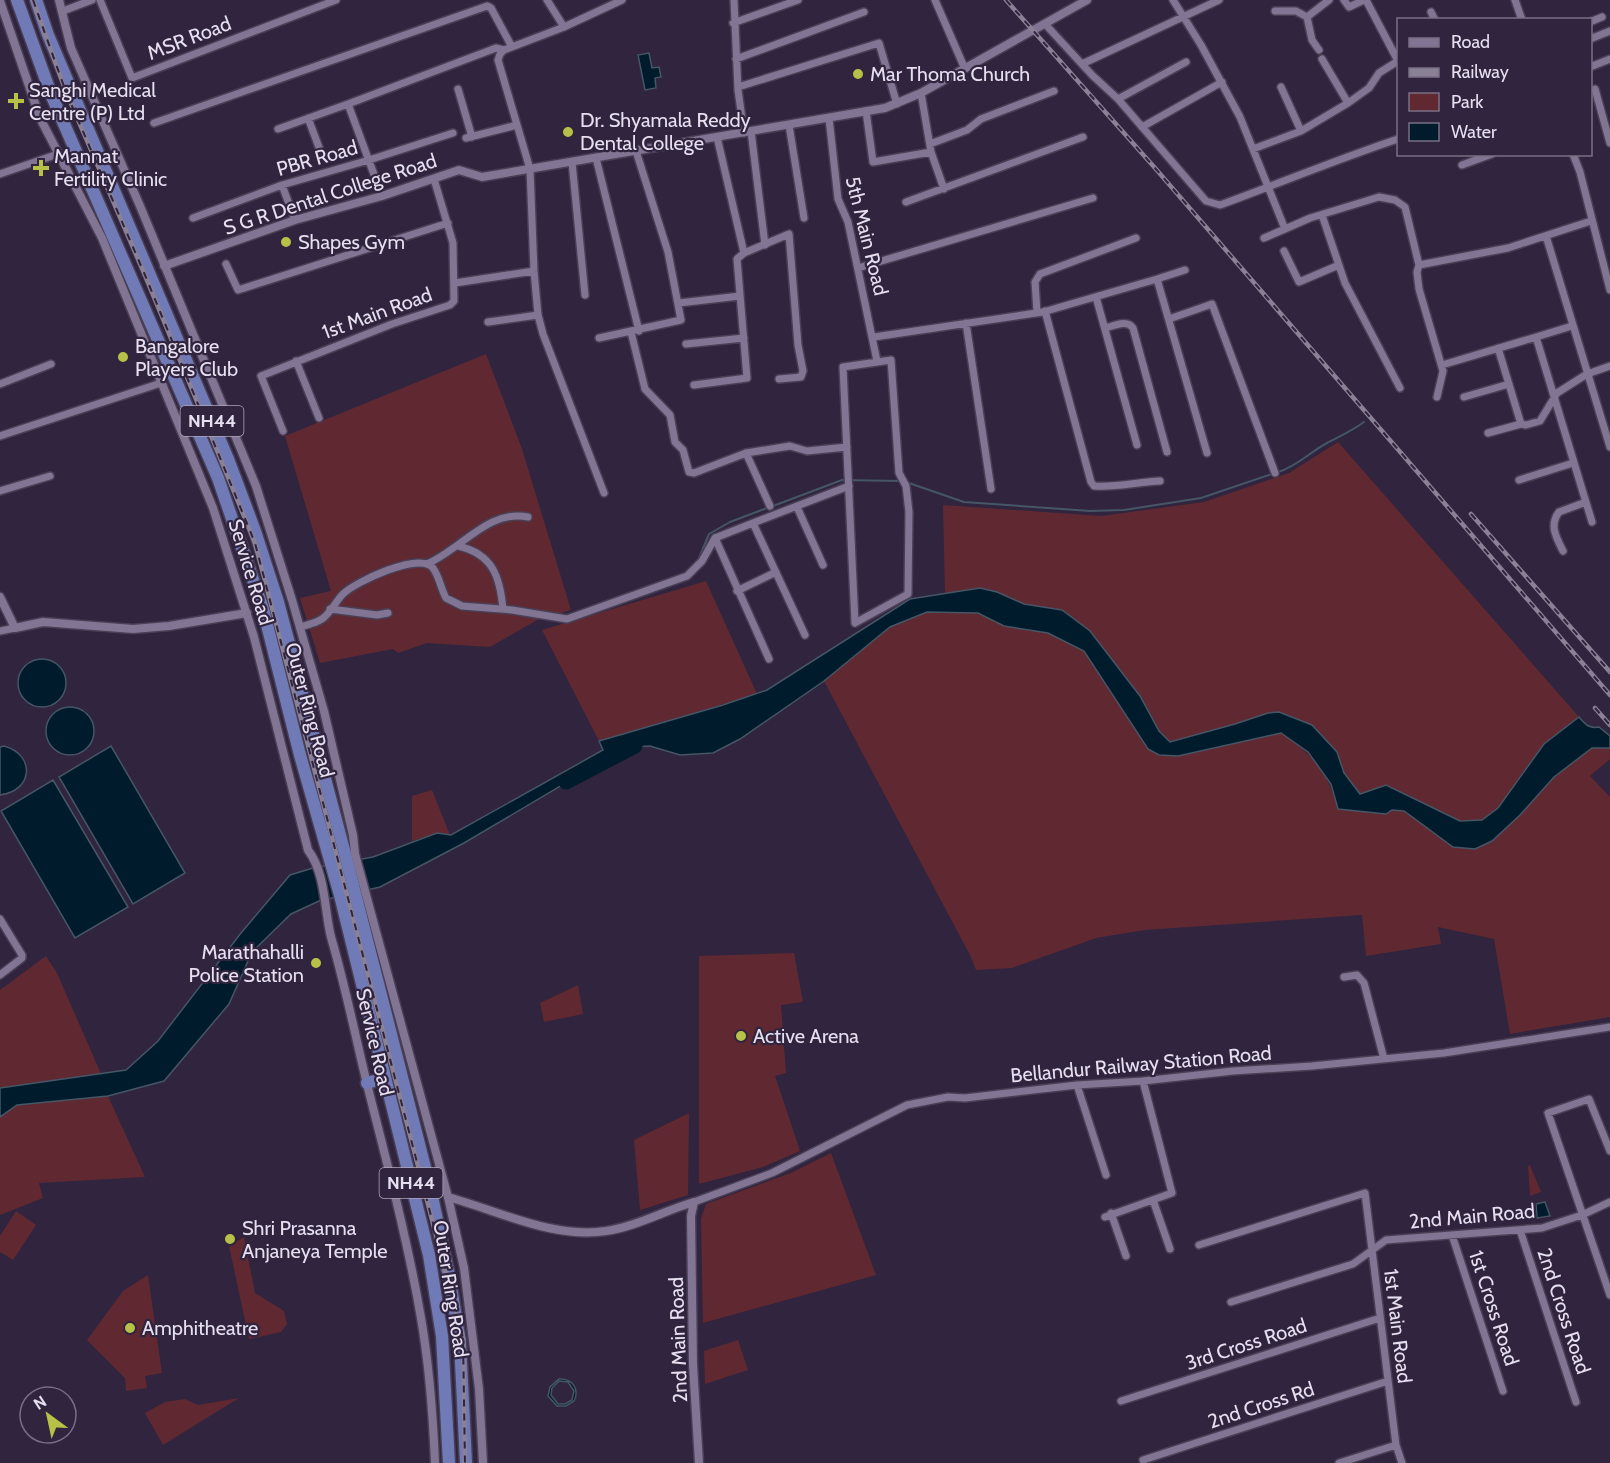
<svg xmlns="http://www.w3.org/2000/svg" width="1610" height="1463" font-family="Cabin,sans-serif">
<style>
.green{fill:#602931}
.water{fill:#001b2b;stroke:#455666;stroke-width:1.5;fill-rule:evenodd}
.lines{fill:none;stroke-linecap:round;stroke-linejoin:round}
.stream{stroke:#455666;stroke-width:2}
.river{stroke:#001b2b;stroke-width:15}
.minor-casing{stroke:#493f55;stroke-width:10}
.tertiary-casing{stroke:#493f55;stroke-width:11}
.trunk-casing{stroke:#493f55;stroke-width:15}
.minor{stroke:#827493;stroke-width:7}
.tertiary{stroke:#827493;stroke-width:8}
.trunk{stroke:#707ab6;stroke-width:12}
.rail-casing{stroke:#8a8196;stroke-width:4.5}
.rail{stroke:#30243e;stroke-width:2;stroke-dasharray:7;stroke-linecap:butt}
.poi-dot{fill:#b8c147;stroke:#30243e;stroke-width:2}
.labels{text-anchor:middle;stroke-width:4.5;stroke-linejoin:round;paint-order:stroke}
.shield{fill:#30243e;stroke:#afa7bb;stroke-width:1.5}
.shield-label{font-size:18px;font-weight:bold;fill:#e6dff0}
.street-label{font-size:20px;fill:#e6dff0;stroke:#30243e}
.poi-label{font-size:20px;fill:#e6dff0;stroke:#30243e;text-anchor:start}
</style>
<rect width="100%" height="100%" fill="#30243e"/>
<path class="green" d="M486 354 522 449 571 610 537 620 490 647 427 643 398 653 393 649 320 663 300 598 331 591 285 436Z
M1338 442 1579 717 1544 744 1498 808 1482 820 1460 821 1386 785 1360 795 1344 773 1337 752 1312 725 1279 712 1268 713 1235 724 1170 742 1159 731 1140 696 1090 631 1062 610 1024 604 997 592 980 588 945 593 943 505 1101 516 1204 502 1289 473Z
M706 581 757 694 599 741 542 630Z
M927 612 978 613 1004 626 1048 633 1084 651 1148 749 1159 755 1178 756 1281 733C1314 756 1327 770 1338 809L1404 811 1453 847 1475 849 1492 841 1520 815 1554 777 1592 748H1610V759L1590 776 1610 797V1017L1510 1034 1494 939 1438 927 1441 944 1366 956 1362 915 1145 930 1096 938 1012 968 976 970 970 955 824 681 890 627Z
M432 790 450 835 437 833 412 841V796Z
M794 953 803 1002 781 1005 786 1073 775 1076 800 1151 763 1167 699 1184V956Z
M46 956 57 973 101 1074 0 1088V990Z
M578 985 583 1014 544 1022 540 1003Z
M108 1096 145 1177 39 1183 43 1198 0 1215V1117L17 1105Z
M689 1113 688 1195 640 1210 634 1140Z
M831 1153 876 1275 703 1323 701 1219 706 1204 793 1172Z
M1530 1165 1541 1192 1530 1196 1528 1166Z
M16 1211 36 1225 13 1260 0 1252V1236Z
M244 1237 255 1293 284 1311 287 1324 281 1332 249 1339 229 1246Z
M148 1275 162 1373 145 1376 147 1388 126 1391 125 1378 87 1340 123 1291Z
M738 1340 748 1370 705 1384 704 1351Z
M239 1398 163 1445 145 1413 165 1402 185 1399 198 1405Z"/>
<path class="water" d="M649 53 652 68 659 67 661 77 655 78 656 88 645 90 638 55Z
M980 588 997 592 1024 604 1062 610 1090 631 1140 696 1159 731 1170 742 1235 724 1268 713 1279 712 1312 725 1337 752 1344 773 1360 794 1386 785 1460 821 1482 820 1498 808 1544 744 1579 717C1585 724 1589 729 1599 727L1610 736V748H1592L1554 777 1520 815 1492 841 1475 849 1453 847 1404 811 1392 810 1386 814 1338 809 1331 784 1308 752 1281 733 1178 756 1159 755 1148 749 1084 651 1048 633 1004 626 978 613 927 612 890 627 824 681 740 739 713 753 680 755 650 746 634 747 596 765 464 843 380 887 319 901 291 914 252 952 229 1004 164 1081 108 1096 17 1105 0 1117V1088L126 1070 158 1041 241 933 290 875 313 868 373 857 437 833 451 835 603 750 599 741 723 705 767 690 910 599Z
M18 683a24 24 0 1 1 48 0a24 24 0 1 1-48 0Z
M46 731a24 24 0 1 1 48 0a24 24 0 1 1-48 0Z
M4 746C36 755 33 791 0 795V747Z
M111 746 185 873 133 904 59 777Z
M53 780 128 907 75 938 1 811Z
M1545 1202 1550 1216 1537 1218 1536 1204Z
M559 1379C572 1378 580 1389 574 1401L566 1406H557L548 1396 550 1387ZM559 1381 568 1382 574 1391 572 1400 565 1404H558L551 1395 552 1388Z"/>
<g class="lines">
<path class="stream" d="M1278 472C1296 467 1310 452 1327 443 1340 436 1352 431 1364 422
M906 482 964 502 1090 511 1124 510 1201 498 1272 474
M773 506 842 480 900 481
M699 558 709 534 730 522 767 508"/>
<path class="river" d="M566 782 635 746"/>
<g class="minor-casing">
<path id="minor" d="M100 0 132 78 336 0
M547 0 564 27
M734 0 738 90 744 133
M935 0 965 69
M1173 0 1201 45 1240 117 1285 229 1310 218 1379 197 1395 200 1405 207 1419 265 1508 248 1591 221
M1344 0 1349 7 1364 0
M1366 0 1398 61
M1515 0 1522 20
M63 11 92 0
M1275 11H1296L1307 17
M1431 12 1435 20
M1590 22 1602 17
M733 23 798 0
M1045 24 1092 75 1118 99 1206 201 1220 205C1280 183 1338 159 1398 139
M1590 39 1610 31
M1319 50 1312 40 1307 17 1329 0
M736 59 864 12
M1082 64 1219 0
M1590 67 1610 59
M738 87 879 43 897 104
M1281 87 1301 131
M458 89 472 137
M1595 89 1610 143
M921 93 931 152 944 189
M1118 99 1186 62
M1348 103 1369 88 1379 73 1398 61
M348 104 382 196
M866 111 873 162 931 152
M308 118 320 150
M829 118 838 199 848 222 877 361
M154 123 487 6 491 8 512 47
M789 125 804 218
M1142 127 1222 82
M278 129 348 104 496 48 504 50
M751 131 765 245
M717 137 744 253
M466 138 517 125
M930 144 967 130 981 119 1054 91
M1253 149 1301 131 1348 103 1322 59
M1573 154 1580 172 1610 290
M596 158 639 331
M572 162 585 295
M1462 165 1492 154
M0 174 58 154
M282 185 295 220
M906 202 1083 137
M1322 215 1345 283 1400 388
M193 218 282 185 369 160 453 133
M1546 236 1610 447
M1264 238 1285 229
M1284 251 1299 282 1339 265
M226 264 238 290 448 223
M1419 265 1417 272 1419 289 1443 371 1437 397
M858 268 1093 198
M1157 279 1185 270
M455 283 534 271
M1096 297 1137 445
M679 303 740 296
M1045 311 1091 482 1094 486C1113 488 1139 482 1160 481
M1037 312 1035 282 1040 274 1136 238
M1169 319 1212 304 1275 473
M488 322 538 315
M966 323 991 489
M1572 326 1536 337 1592 522
M1105 328C1114 326 1127 319 1133 328L1167 452
M631 332 645 389 670 415 675 442 683 450 689 472 694 473 746 453 770 506
M874 337 1043 312 1157 279 1207 453
M599 338 681 320 668 252 636 151
M686 344 744 338
M891 360 899 473 906 486 909 512 908 594 855 623 843 367Z
M296 361 319 418
M1442 365 1536 337
M0 384 51 364
M694 385 747 378 737 259 744 253 789 234 798 345 803 371 801 377 779 379
M1464 397 1509 384
M1521 424 1526 425 1540 421 1557 393 1587 374 1610 366
M283 431 261 376 392 324 450 305 454 301 453 243 434 179
M1488 433 1521 424 1498 348
M0 436 161 383
M746 453 790 446 807 451 847 447
M1519 480 1573 463
M0 491 50 476
M604 493 543 334 538 315 534 271 530 169 498 60 500 54 504 50 564 27 622 0
M797 507 823 565
M753 523 715 538 769 659
M458 546C493 554 500 577 503 609
M1563 551C1556 537 1549 525 1559 512L1586 502
M427 564C462 549 488 509 528 517
M737 591 776 572
M330 609 377 615 388 613
M300 627C307 625 316 623 322 619 330 614 336 601 343 594 355 582 420 551 433 568 439 576 441 589 446 598L462 606 512 610 567 619 687 576 702 561 715 538
M0 631 15 628
M805 635 753 523 849 486
M0 919 22 955V958L0 975
M1344 977 1357 975 1364 983 1384 1059
M1077 1085 1106 1175
M1610 1151 1589 1099 1548 1113 1610 1295
M1153 1200 1170 1249
M694 1202 772 1173 907 1105 948 1097 965 1098 1077 1085 1143 1081 1233 1071 1312 1066 1444 1053 1610 1027
M1111 1213 1126 1256
M1105 1217 1172 1193 1143 1081
M1520 1230 1576 1402
M1452 1235 1503 1391
M1199 1245 1365 1193 1396 1445 1402 1463
M1231 1302 1353 1264 1386 1240 1542 1228 1582 1215 1610 1202
M1121 1401 1380 1318
M1143 1460 1388 1381
M1339 1463 1396 1445"/>
</g>
<g class="tertiary-casing">
<path id="tertiary" d="M59 0 71 48 140 206 256 486 292 600 324 711 353 835 355 854 448 1197 464 1268 479 1389 483 1463
M0 1 40 118 102 238 213 508 254 637 308 850C326 874 324 909 331 937 346 988 356 1040 369 1092 388 1167 408 1242 421 1318 429 1364 433 1416 435 1463
M164 266 295 220 382 196 459 170 482 177 885 108 921 93 1087 0
M0 597 15 628 43 622 133 629 169 626 247 613
M448 1197C499 1211 553 1239 606 1231 635 1227 666 1210 694 1202
M694 1202 691 1216 693 1365 699 1463"/>
</g>
<g class="trunk-casing">
<path id="trunk" d="M17 0 51 94 218 478 263 609 300 755 340 895 429 1255 442 1336 449 1463
M36 0 48 35 228 459 255 531 278 602 344 850 430 1187 450 1281 460 1342 466 1463
M367 1083 385 1078"/>
</g>
<use href="#minor" class="minor"/>
<use href="#tertiary" class="tertiary"/>
<use href="#trunk" class="trunk"/>
<g class="rail-casing">
<path id="rail" d="M33 0 66 92 145 275 255 543 463 1338 465 1463
M1006 0 1155 168 1610 695
M1471 514 1610 672
M1595 708 1610 725"/>
</g>
<use href="#rail" class="rail"/>
</g>
<g class="poi-dot">
<circle cx="858" cy="74" r="6"/>
<path d="M13 92h6v6h6v6h-6v6h-6v-6h-6v-6h6z"/>
<circle cx="568" cy="132" r="6"/>
<path d="M38 159h6v6h6v6h-6v6h-6v-6h-6v-6h6z"/>
<circle cx="286" cy="242" r="6"/>
<circle cx="123" cy="357" r="6"/>
<circle cx="316" cy="963" r="6"/>
<circle cx="741" cy="1036" r="6"/>
<circle cx="230" cy="1239" r="6"/>
<circle cx="130" cy="1328" r="6"/>
</g>
<g class="labels">
<g class="shield">
<rect x="180.5" y="406" width="63" height="30" rx="4.5"/>
<rect x="379.5" y="1168" width="63" height="30" rx="4.5"/>
</g>
<g class="shield-label">
<text x="212" y="427">NH44</text>
<text x="411" y="1189">NH44</text>
</g>
<g class="street-label">
<text transform="translate(189 38) rotate(-21)" y="7">MSR Road</text>
<text transform="translate(317 158) rotate(-16)" y="7">PBR Road</text>
<text transform="translate(330 194) rotate(-18)" y="7">S G R Dental College Road</text>
<text transform="translate(867 236) rotate(76)" y="7">5th Main Road</text>
<text transform="translate(377 313) rotate(-20)" y="7">1st Main Road</text>
<text transform="translate(251 572) rotate(73)" y="7">Service Road</text>
<text transform="translate(310 710) rotate(75)" y="7">Outer Ring Road</text>
<text transform="translate(375 1042) rotate(77)" y="7">Service Road</text>
<text transform="translate(1141 1064) rotate(-5)" y="7">Bellandur Railway Station Road</text>
<text transform="translate(1472 1216) rotate(-5)" y="7">2nd Main Road</text>
<text transform="translate(451 1289) rotate(81)" y="7">Outer Ring Road</text>
<text transform="translate(1494 1308) rotate(72)" y="7">1st Cross Road</text>
<text transform="translate(1564 1311) rotate(72)" y="7">2nd Cross Road</text>
<text transform="translate(1398 1326) rotate(83)" y="7">1st Main Road</text>
<text transform="translate(678 1340) rotate(-92)" y="7">2nd Main Road</text>
<text transform="translate(1246 1344) rotate(-18)" y="7">3rd Cross Road</text>
<text transform="translate(1261 1405) rotate(-18)" y="7">2nd Cross Rd</text>
</g>
<g class="poi-label">
<text x="870" y="81">Mar Thoma Church</text>
<text x="29" y="97">Sanghi Medical<tspan x="29" dy="23">Centre (P) Ltd</tspan></text>
<text x="580" y="127">Dr. Shyamala Reddy<tspan x="580" dy="23">Dental College</tspan></text>
<text x="54" y="163">Mannat<tspan x="54" dy="23">Fertility Clinic</tspan></text>
<text x="298" y="249">Shapes Gym</text>
<text x="135" y="353">Bangalore<tspan x="135" dy="23">Players Club</tspan></text>
<text x="304" y="959" text-anchor="end">Marathahalli<tspan x="304" dy="23">Police Station</tspan></text>
<text x="753" y="1043">Active Arena</text>
<text x="242" y="1235">Shri Prasanna<tspan x="242" dy="23">Anjaneya Temple</tspan></text>
<text x="142" y="1335">Amphitheatre</text>
</g>
</g>
<rect x="1397" y="18" width="195" height="138" fill="#30243e" stroke="#796f85" stroke-width="1.5"/>
<rect x="1409" y="38" width="30" height="9" fill="#827493" stroke="#796f85" stroke-width="1.5"/>
<text x="1451" y="48" font-size="18" fill="#e6dff0">Road</text>
<rect x="1409" y="68" width="30" height="9" fill="#8a8196" stroke="#796f85" stroke-width="1.5"/>
<text x="1451" y="78" font-size="18" fill="#e6dff0">Railway</text>
<rect x="1409" y="93" width="30" height="18" fill="#602931" stroke="#796f85" stroke-width="1.5"/>
<text x="1451" y="108" font-size="18" fill="#e6dff0">Park</text>
<rect x="1409" y="123" width="30" height="18" fill="#001b2b" stroke="#796f85" stroke-width="1.5"/>
<text x="1451" y="138" font-size="18" fill="#e6dff0">Water</text>
<g transform="translate(48 1415) rotate(327)"><circle r="28" fill="#30243e" stroke="#796f85" stroke-width="1.5"/>
<path d="M0-4.5L10 22L0 15L-10 22Z" fill="#b8c147"/>
<text y="-9" font-size="16" font-weight="bold" text-anchor="middle" fill="#e6dff0">N</text>
</g>
</svg>
